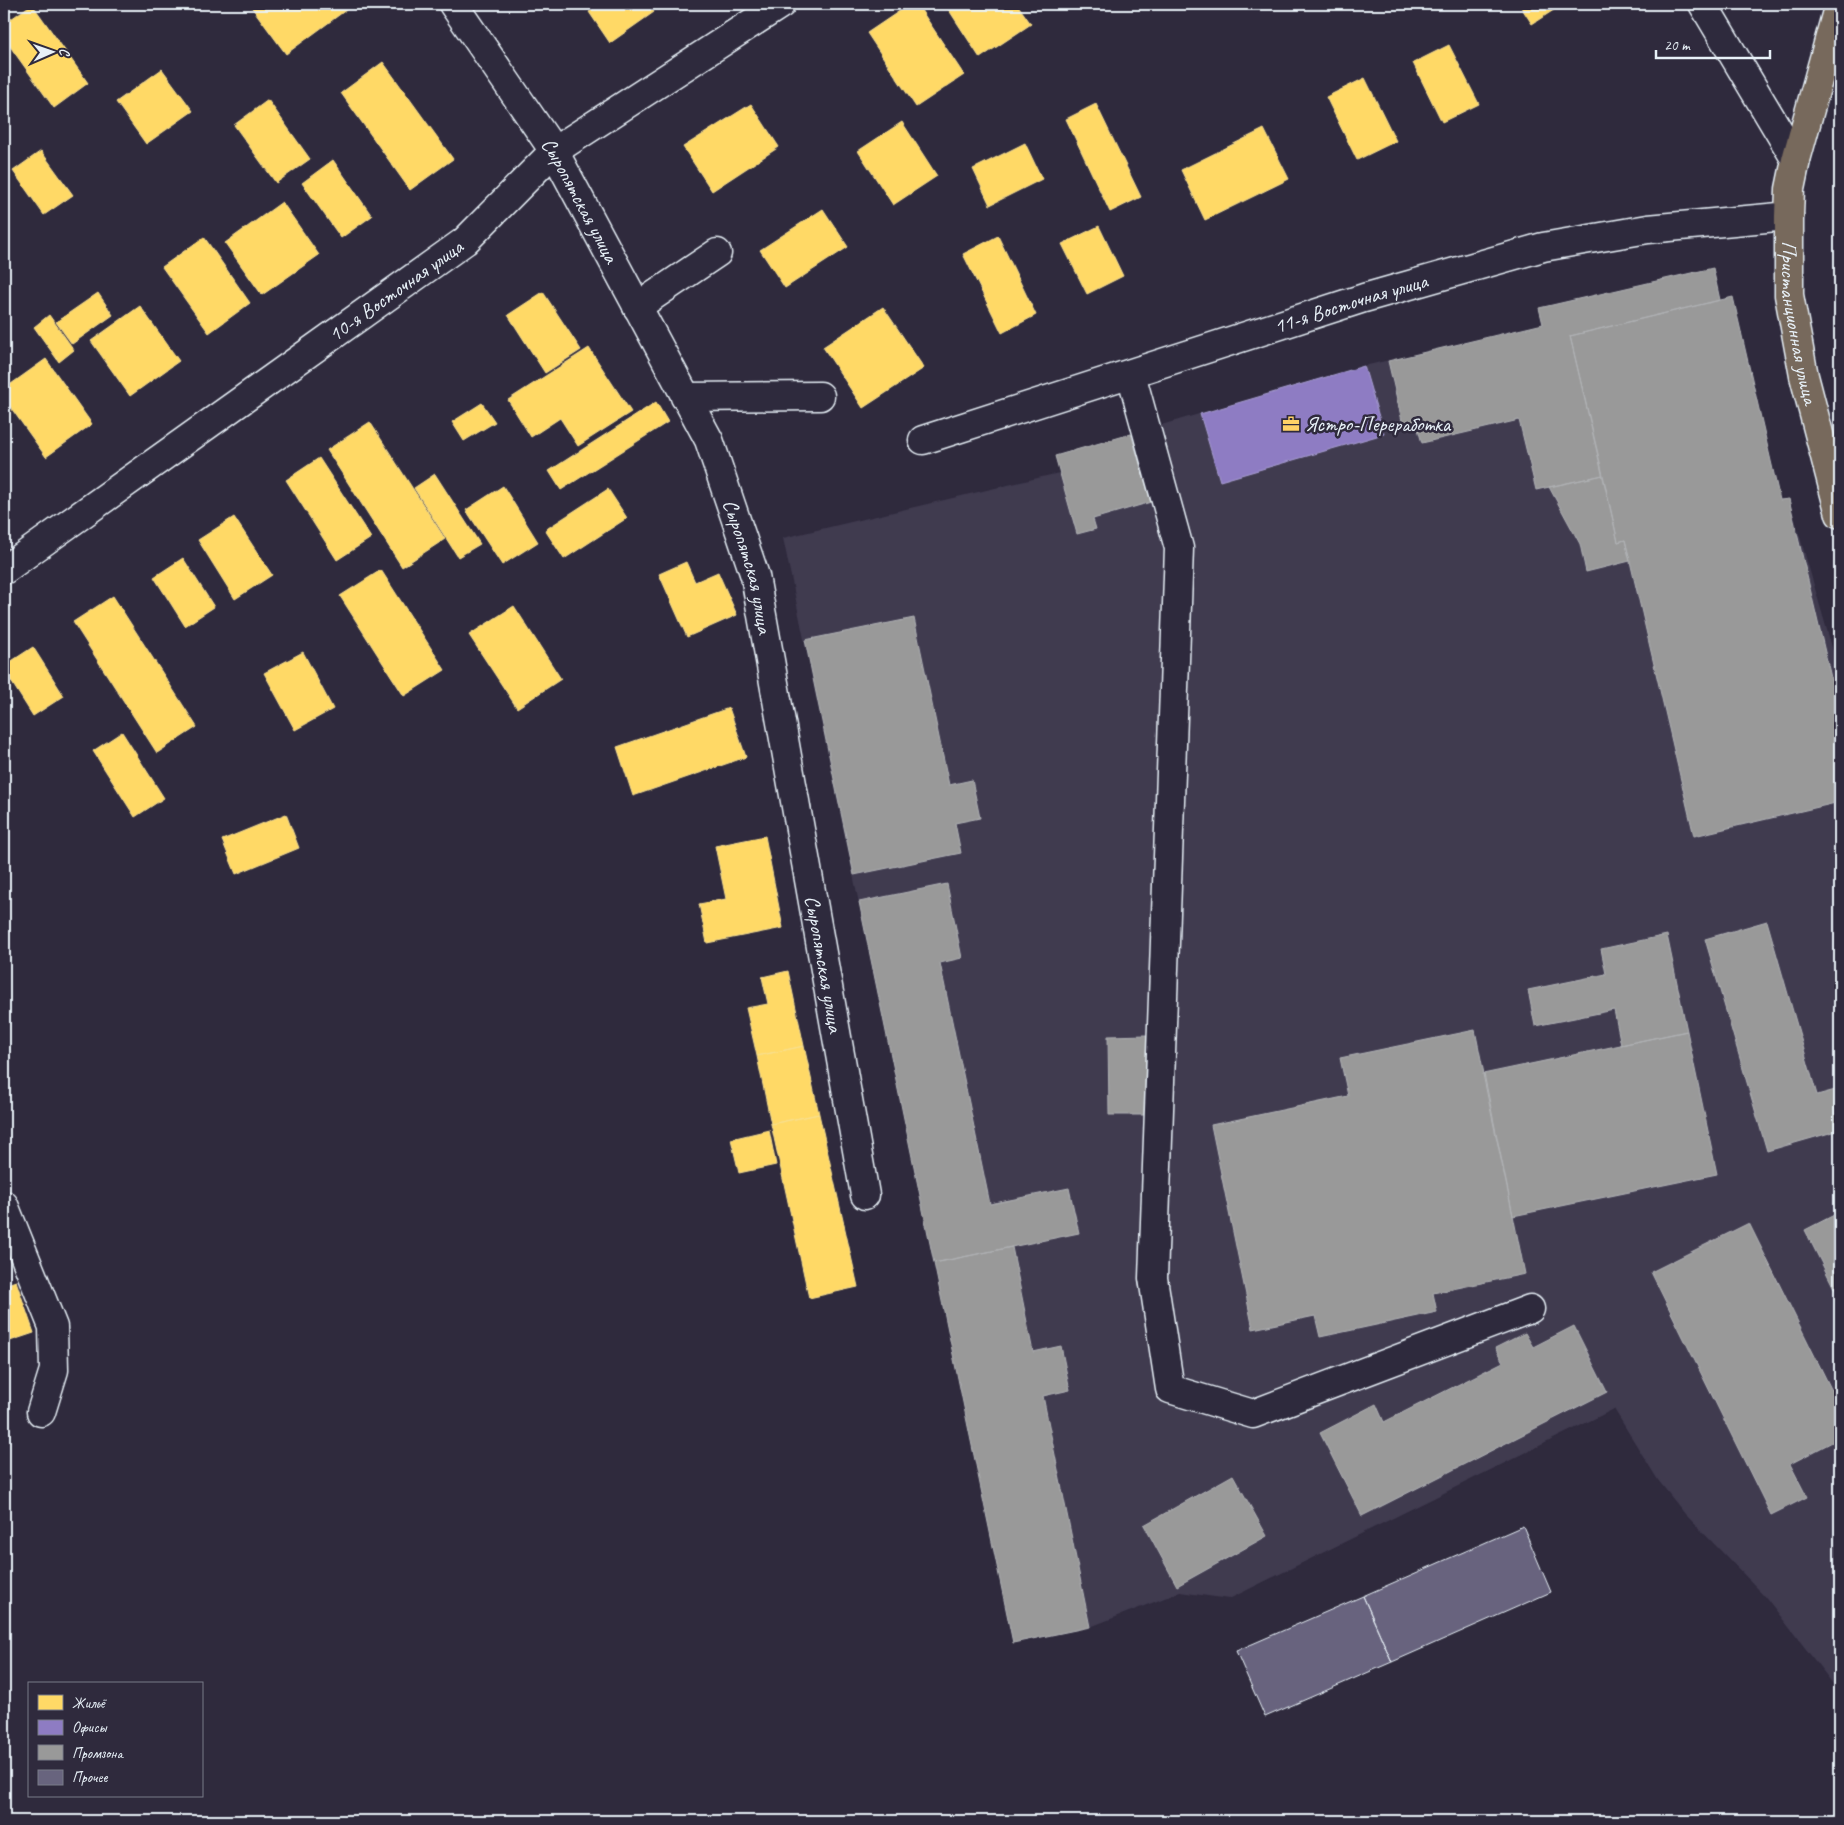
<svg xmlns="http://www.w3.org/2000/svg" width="1844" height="1825" font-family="Caveat,sans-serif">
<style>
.built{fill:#403b50}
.homes{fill:#ffd966;stroke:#f8e092}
.offices{fill:#8e7cc3;stroke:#a99fd3}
.industry{fill:#999;stroke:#b1b3b6}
.building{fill:#68647e;stroke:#e8f1f8}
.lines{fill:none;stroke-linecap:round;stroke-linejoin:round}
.minor-casing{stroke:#e8f1f8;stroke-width:31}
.major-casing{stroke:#e8f1f8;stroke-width:31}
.minor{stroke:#2f2a3d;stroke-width:28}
.major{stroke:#77695c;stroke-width:28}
.labels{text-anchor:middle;stroke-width:5;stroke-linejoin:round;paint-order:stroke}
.street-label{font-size:21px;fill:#e8f1f8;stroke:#2f2a3d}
.poi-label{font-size:21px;fill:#e8f1f8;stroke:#2f2a3d;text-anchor:start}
</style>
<rect width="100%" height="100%" fill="#2f2a3d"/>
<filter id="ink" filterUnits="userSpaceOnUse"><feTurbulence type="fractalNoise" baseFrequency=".02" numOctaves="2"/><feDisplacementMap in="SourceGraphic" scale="10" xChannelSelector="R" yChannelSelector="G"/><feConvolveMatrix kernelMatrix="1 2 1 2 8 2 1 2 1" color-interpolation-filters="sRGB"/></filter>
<g filter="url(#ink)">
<path class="built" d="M1713 268 1720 300 1733 297 1780 500 1789 499 1840 675V1693L1764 1595 1685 1514 1658 1480 1614 1409 1229 1599 1180 1592 1090 1627 1013 1643 783 538 1059 473 1055 456 1364 366 1543 324 1539 308Z"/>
<path class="homes" d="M32 4 88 83 54 108 4 38V24Z
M252 4H354L286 54 250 5Z
M601 4H648L654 12 610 43 589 12Z
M910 4H917L964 75 916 107 867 33Z
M945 4H1017L1031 24 980 58Z
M1519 4H1563L1532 24Z
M1449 45 1479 104 1442 122 1413 63Z
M383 62 453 159 410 190 341 93Z
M162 69 193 111 146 144 116 102Z
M1365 78 1396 141 1357 160 1326 97Z
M268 100 310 159 276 183 234 125Z
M751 104 779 147 712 191 683 147Z
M1096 104 1141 197 1110 212 1066 119Z
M902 122 937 176 893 205 858 151Z
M1264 129 1289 179 1205 220 1181 170Z
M1025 143 1042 179 990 205 973 169Z
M41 151 73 195 44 215 13 171Z
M333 160 372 216 341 238 302 183Z
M282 202 319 255 262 295 225 243Z
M823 209 848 247 785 288 760 250Z
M1099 226 1123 276 1087 294 1062 244Z
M998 236 1036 315 1002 333 963 254Z
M204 237 250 303 209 333 162 267Z
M543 292 581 350 545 373 508 315Z
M98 293 113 315 72 344 56 322Z
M140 306 179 361 130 396 91 341Z
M883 307 924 368 863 408 823 347Z
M49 315 74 350 59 362 34 327Z
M589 348 631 412 578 446 560 418 531 437 508 400Z
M46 359 92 424 46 457 4 398V389Z
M656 402 668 422 561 490 549 471Z
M482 403 495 422 464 441 452 422Z
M370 422 445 539 402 567 327 450Z
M319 458 371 538 337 560 286 480Z
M435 474 480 544 458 557 414 488Z
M503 486 538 542 502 565 466 510Z
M608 489 627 518 564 559 545 530Z
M234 517 272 575 235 599 198 540Z
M183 558 214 607 185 626 154 577Z
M686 562 695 582 718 572 737 615 687 637 659 574Z
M381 570 445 670 404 696 340 596Z
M113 596 197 727 157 753 73 622Z
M514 606 561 679 517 708 469 635Z
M33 647 64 696 33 716 4 670V666Z
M303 652 333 709 295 730 264 673Z
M729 708 746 757 633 796 617 747Z
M122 732 164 798 135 817 93 751Z
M286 814 299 848 236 874 222 840Z
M765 836 783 928 707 943 699 904 726 899 715 846Z
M788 971 804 1046 757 1056 746 1008 768 1004 762 977Z
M804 1046 819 1114 771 1124 757 1056Z
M819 1114 858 1287 809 1298 771 1124Z
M769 1130 776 1165 739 1173 731 1139Z
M16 1281 34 1333 4 1343V1285Z"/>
<path class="offices" d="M1364 366 1384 434 1220 481 1200 414Z"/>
<path class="industry" d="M1713 268 1720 300 1570 336 1603 475 1536 490 1519 420 1422 443 1416 422 1403 425 1388 361 1543 324 1539 308Z
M1733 297 1780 500 1789 499 1840 716V802L1694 836 1625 540 1618 542 1570 336Z
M1131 434 1151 502 1093 519 1096 529 1077 534 1055 456Z
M1603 475 1618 542 1625 540 1630 561 1586 572 1580 544 1549 487Z
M914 618 949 785 972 780 980 818 955 823 961 853 854 875 805 640Z
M947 884 962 958 940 963 990 1204 1069 1188 1079 1233 934 1263 859 902Z
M1767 921 1817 1095 1839 1089 1840 1092V1130L1767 1151 1705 939Z
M1667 935 1687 1031 1621 1045 1614 1010 1535 1026 1528 990 1606 974 1601 949Z
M1475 1030 1525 1274 1433 1293 1437 1312 1320 1337 1315 1316 1253 1329 1211 1125 1348 1096 1340 1058Z
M1687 1031 1717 1174 1513 1216 1483 1074Z
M1147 1035V1115H1109L1108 1036Z
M1840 1212V1300L1805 1230Z
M1749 1223 1840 1407V1438L1790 1464 1807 1497 1771 1515 1651 1272Z
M1012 1247 1033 1352 1061 1346 1070 1390 1043 1396 1090 1627 1013 1643 934 1263Z
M1574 1326 1607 1392 1362 1516 1320 1433 1376 1404 1384 1422 1503 1362 1495 1348 1525 1333 1533 1347Z
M1233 1475 1267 1536 1177 1586 1144 1525Z"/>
<path class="building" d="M1523 1526 1551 1592 1392 1662 1363 1596Z
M1363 1596 1392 1662 1265 1717 1236 1651Z"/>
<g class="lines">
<g class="minor-casing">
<g id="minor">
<path id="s1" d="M453 4 554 151 709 440 755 576 865 1195"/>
<path d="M1703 4 1796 160"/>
<path d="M637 307 717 253"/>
<path d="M1131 374 1179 548 1153 1278 1170 1389 1253 1414 1530 1309"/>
<path d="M685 397 820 396"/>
<path id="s2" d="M923 440 1364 298 1543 247 1648 229 1789 216"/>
<path id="s3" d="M4 570 465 241 554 151 781 4"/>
<path d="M4 1205 53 1327 54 1370 41 1412"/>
</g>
</g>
<g class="major-casing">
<g id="major">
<path id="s4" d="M1839 4 1796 160 1790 189 1789 216V295L1804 376 1840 514"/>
</g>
</g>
<use href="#minor" class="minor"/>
<use href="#major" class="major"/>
</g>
</g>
<defs>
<g id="office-bare" transform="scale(1.35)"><path d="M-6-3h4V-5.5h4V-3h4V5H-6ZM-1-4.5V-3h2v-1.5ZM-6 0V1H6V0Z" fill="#ffd166" stroke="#2f2a3d" stroke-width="2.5" paint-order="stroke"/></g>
</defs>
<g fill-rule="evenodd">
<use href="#office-bare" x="1291" y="424"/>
</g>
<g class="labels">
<g class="street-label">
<text dy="7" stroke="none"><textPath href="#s1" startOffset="234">Сыропятская улица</textPath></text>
<text dy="7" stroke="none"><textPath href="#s3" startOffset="481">10-я Восточная улица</textPath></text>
<text dy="7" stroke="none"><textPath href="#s2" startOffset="449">11-я Восточная улица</textPath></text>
<text dy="7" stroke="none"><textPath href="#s4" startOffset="326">Пристанционная улица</textPath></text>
<text dy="7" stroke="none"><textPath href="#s1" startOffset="639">Сыропятская улица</textPath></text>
<text dy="7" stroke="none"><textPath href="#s1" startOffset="1044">Сыропятская улица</textPath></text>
</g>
<g class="poi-label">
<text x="1305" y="431">Ястро-Переработка</text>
</g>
</g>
<rect width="1844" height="1825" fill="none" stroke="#2f2a3d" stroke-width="20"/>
<rect x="10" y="10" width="1824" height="1805" fill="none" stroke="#e8f1f8" stroke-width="2" filter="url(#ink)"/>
<rect x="28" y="1682" width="175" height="115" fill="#2f2a3d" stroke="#797a88"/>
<rect x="38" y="1695" width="25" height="15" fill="#ffd966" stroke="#797a88"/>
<text x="72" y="1708" font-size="15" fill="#e8f1f8">Жильё</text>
<rect x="38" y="1720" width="25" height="15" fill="#8e7cc3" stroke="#797a88"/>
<text x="72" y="1732" font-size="15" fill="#e8f1f8">Офисы</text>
<rect x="38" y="1745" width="25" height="15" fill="#999999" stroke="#797a88"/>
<text x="72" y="1758" font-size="15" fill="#e8f1f8">Промзона</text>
<rect x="38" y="1770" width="25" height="15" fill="#68647e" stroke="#797a88"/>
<text x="72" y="1782" font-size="15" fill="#e8f1f8">Прочее</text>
<g transform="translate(52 52) rotate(88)" stroke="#2f2a3d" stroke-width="4" paint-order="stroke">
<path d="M0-4L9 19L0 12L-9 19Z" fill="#e8f1f8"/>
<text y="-8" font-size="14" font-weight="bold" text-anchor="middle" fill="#e8f1f8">С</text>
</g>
<path d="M1656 50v8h114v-8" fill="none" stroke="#e8f1f8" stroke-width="2.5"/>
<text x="1664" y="50" font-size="15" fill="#e8f1f8" stroke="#2f2a3d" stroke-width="4" paint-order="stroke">20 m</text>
</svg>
